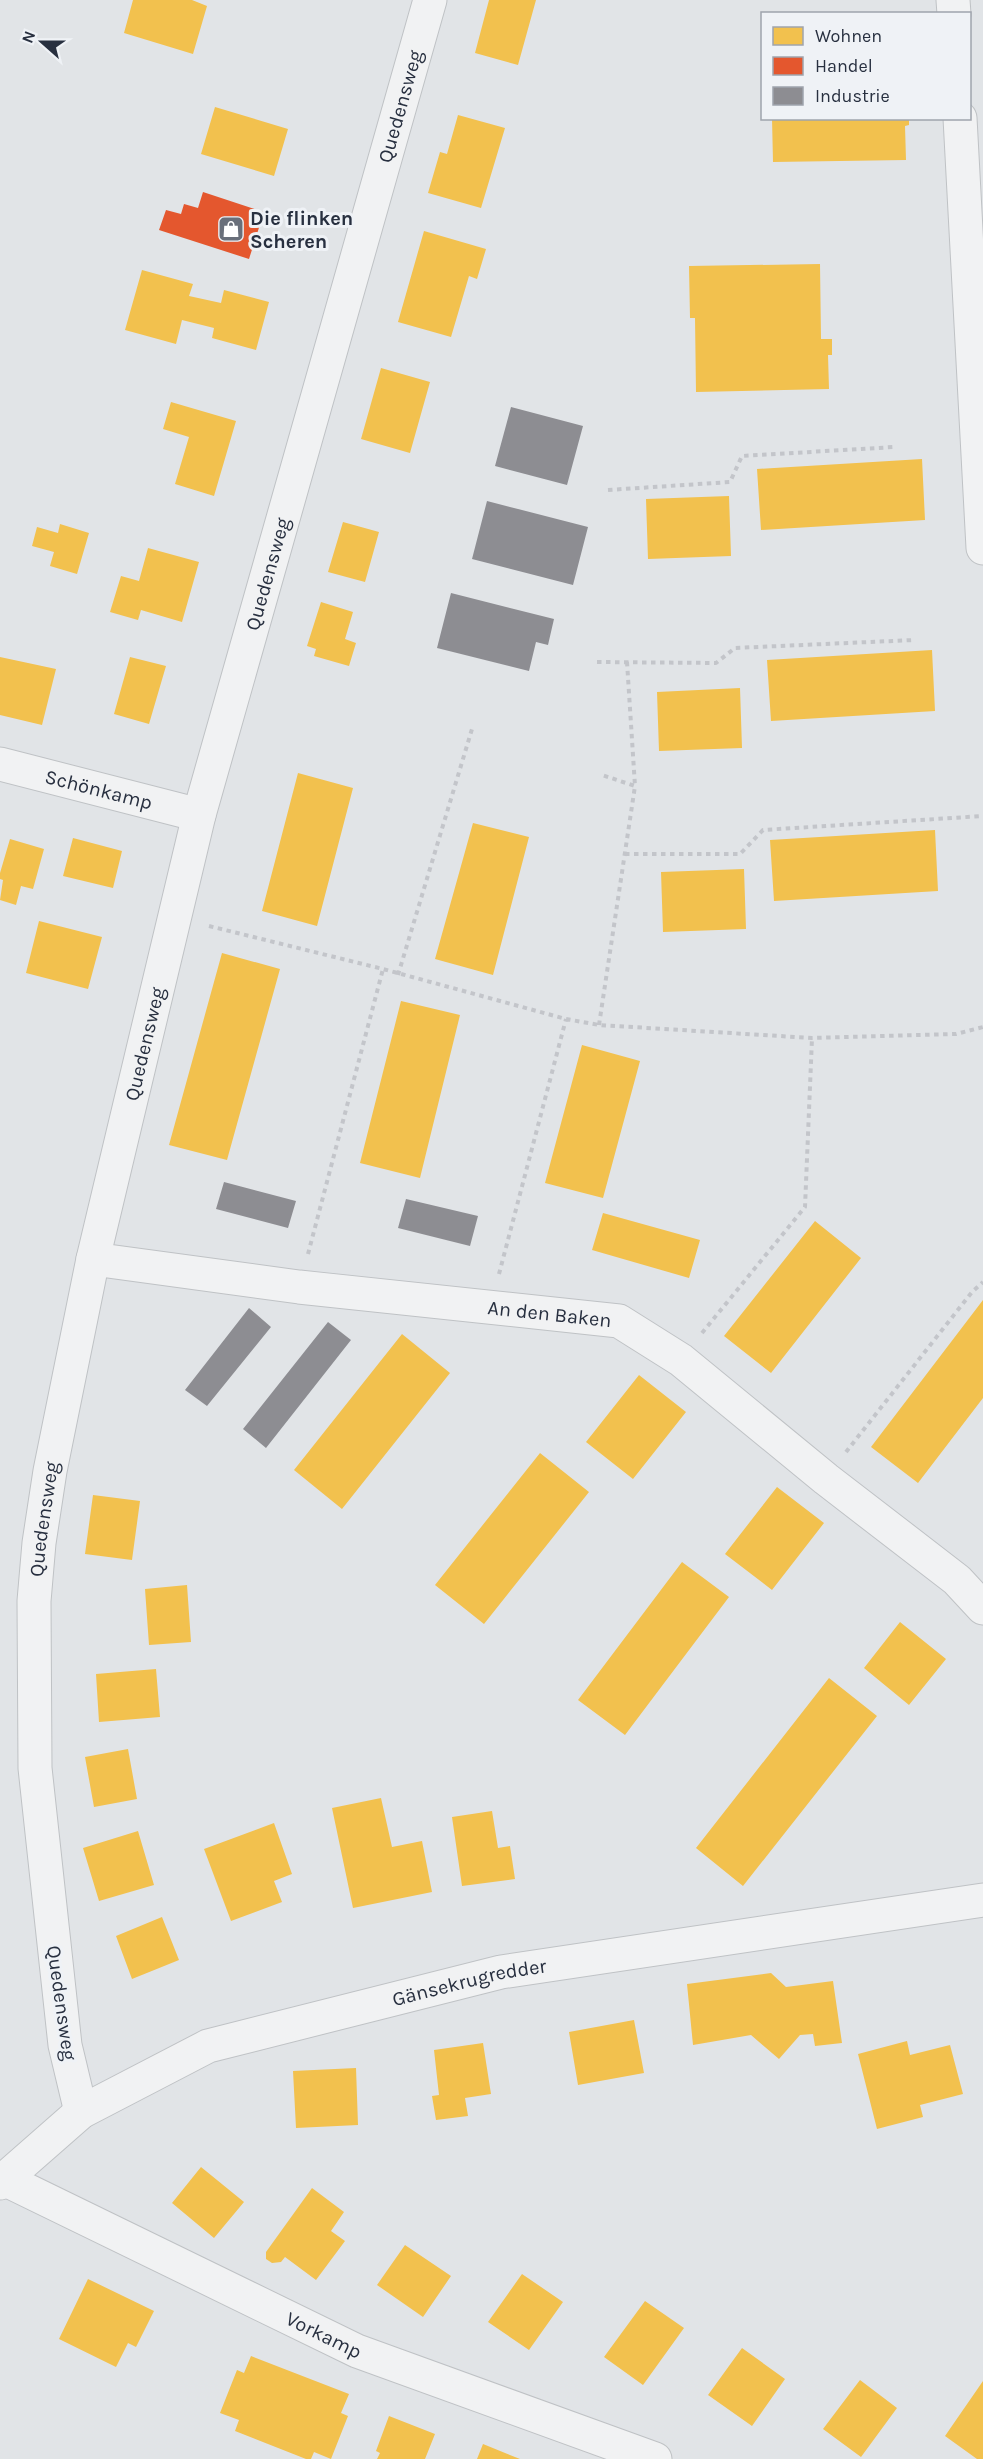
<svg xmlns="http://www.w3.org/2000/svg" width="983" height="2459" font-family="Karla,sans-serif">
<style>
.homes{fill:#f2c14e}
.shops{fill:#e4572e}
.industry{fill:#8d8d92}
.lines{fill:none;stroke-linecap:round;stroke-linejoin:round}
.minor-casing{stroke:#bfc2c5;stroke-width:35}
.path{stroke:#c3c5ca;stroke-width:4;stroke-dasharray:4.5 4.5;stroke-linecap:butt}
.minor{stroke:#f1f2f3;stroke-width:33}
.labels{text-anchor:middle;stroke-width:6;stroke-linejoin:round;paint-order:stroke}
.street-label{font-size:20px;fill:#283040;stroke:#eff2f6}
.poi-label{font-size:20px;font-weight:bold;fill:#283040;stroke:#eff2f6;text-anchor:start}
</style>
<rect width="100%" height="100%" fill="#e1e4e7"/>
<path class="homes" d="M133 0H192L207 6 193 54 124 33Z
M489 0H536L518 65 475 53Z
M215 107 288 129 274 176 201 154Z
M458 115 505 128 481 208 428 193 440 152 447 154Z
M772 118H909V125L905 126 906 160 773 162Z
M424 231 486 249 477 279 469 276 451 337 398 322Z
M820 264 821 339H832V355H828L829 389 696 392 695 318H690L689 266Z
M142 270 193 284 189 296 221 303 224 290 269 302 256 350 212 338 214 328 182 320 176 344 125 330Z
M381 368 430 382 410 453 361 439Z
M171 402 236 421 214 496 175 484 189 437 163 429Z
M922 459 925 520 761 530 757 469Z
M729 496 731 556 648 559 646 499Z
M343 522 379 532 365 582 328 572Z
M60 524 89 533 77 574 50 566 54 552 32 546 37 527 58 533Z
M148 548 199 562 182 622 141 610 138 620 110 612 121 576 139 581Z
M321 602 353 612 345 639 356 643 349 666 314 656 316 649 307 646Z
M932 650 935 711 771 721 767 660Z
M0 657 56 669 42 725 0 715Z
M130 657 166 666 149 724 114 714Z
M740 688 742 748 659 751 657 692Z
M298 773 353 788 317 926 262 911Z
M473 823 529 837 493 975 435 959Z
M935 830 938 891 774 901 770 840Z
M73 838 122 851 113 888 63 876Z
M10 839 44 849 33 889 21 886 16 905 0 900 3 880 0 879V873Z
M744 869 746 929 663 932 661 872Z
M39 921 102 937 88 989 26 973Z
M222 953 280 969 227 1160 169 1145Z
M401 1001 460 1015 420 1178 360 1163Z
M582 1045 640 1061 603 1198 545 1183Z
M603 1213 700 1240 689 1278 592 1250Z
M815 1221 861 1258 771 1373 724 1336Z
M983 1300V1398L918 1483 871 1447Z
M402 1334 450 1373 342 1509 294 1470Z
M639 1375 686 1412 633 1479 586 1442Z
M540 1453 589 1492 484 1624 435 1585Z
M777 1487 824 1523 772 1590 725 1554Z
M93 1495 140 1501 132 1560 85 1554Z
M682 1562 729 1597 625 1735 578 1700Z
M187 1585 191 1642 149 1645 145 1589Z
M900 1622 946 1659 909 1705 864 1668Z
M156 1669 160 1717 99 1722 96 1674Z
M829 1678 877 1716 743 1886 696 1848Z
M128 1749 137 1799 94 1807 85 1757Z
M381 1798 392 1847 422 1841 432 1892 353 1908 332 1808Z
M492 1811 498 1848 510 1846 515 1879 462 1886 452 1817Z
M274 1823 292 1874 274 1881 282 1902 231 1921 204 1849Z
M138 1831 154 1885 99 1901 83 1848Z
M162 1917 179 1960 132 1979 116 1936Z
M771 1973 786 1987 833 1981 842 2043 815 2046 813 2034 800 2035 779 2059 751 2035 693 2045 687 1984Z
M634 2020 644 2073 578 2085 569 2032Z
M907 2041 910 2055 950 2045 963 2094 920 2105 923 2117 877 2129 858 2054Z
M483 2043 491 2094 465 2098 468 2116 436 2120 432 2096 439 2095 434 2050Z
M356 2068 358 2125 296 2128 293 2071Z
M201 2167 244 2202 214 2238 172 2203Z
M312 2188 344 2212 331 2231 345 2241 316 2280 285 2257 281 2262 272 2263 266 2259V2252Z
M405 2245 451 2276 423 2317 377 2285Z
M522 2274 563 2302 529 2350 488 2322Z
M88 2279 154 2311 136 2347 128 2343 116 2367 59 2339Z
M645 2301 684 2328 643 2385 604 2357Z
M742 2348 785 2379 752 2426 708 2395Z
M251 2356 349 2394 341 2413 348 2416 331 2459 314 2452 311 2459H306L235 2431 239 2420 220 2413 237 2370 244 2373Z
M860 2380 897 2408 861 2457 823 2429Z
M983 2381V2459H977L945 2436Z
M389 2416 435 2434 425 2459H377L380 2453 376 2451Z
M483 2444 520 2459H477Z"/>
<path class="shops" d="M203 192 264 212 249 259 159 230 166 210 181 214 184 204 198 208Z"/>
<path class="industry" d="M511 407 583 426 567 485 495 466Z
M487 501 588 527 573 585 472 559Z
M451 593 554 619 548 645 536 642 529 671 437 648Z
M224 1182 296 1201 288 1228 216 1209Z
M406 1199 478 1216 470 1246 398 1228Z
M249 1308 271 1327 207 1406 185 1390Z
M328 1322 351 1340 266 1448 243 1429Z"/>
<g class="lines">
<g class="minor-casing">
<g id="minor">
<path d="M953 0 954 14"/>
<path d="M960 118 983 548"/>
<path id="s1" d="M0 764 199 815"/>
<path id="s2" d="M93 1259 299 1287 619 1321 681 1360 826 1479 957 1580 983 1608"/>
<path id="s3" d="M81 2112 65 2045 35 1768 34 1601 39 1543 50 1471 93 1259 199 815 430 0"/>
<path id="s4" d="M4 2179 357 2351 655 2459"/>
<path id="s5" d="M0 2183 81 2112 208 2046 501 1972 983 1900"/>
</g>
</g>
<path class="path" d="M608 490 730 482 742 456 894 447
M597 662 716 663 735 648 914 640
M627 662 635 786
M625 854H740L763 830 983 816
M209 926 383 969 566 1019 599 1025 812 1038 956 1034 983 1027
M398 975 472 729
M599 1025 635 786 602 775
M308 1254 383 969
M499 1274 566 1019
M702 1333 805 1207 812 1038
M846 1452 972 1292 983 1282"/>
<use href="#minor" class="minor"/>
</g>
<defs>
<g id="shop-square" transform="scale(1.35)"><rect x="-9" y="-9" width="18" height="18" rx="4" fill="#696f7a" stroke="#eff2f6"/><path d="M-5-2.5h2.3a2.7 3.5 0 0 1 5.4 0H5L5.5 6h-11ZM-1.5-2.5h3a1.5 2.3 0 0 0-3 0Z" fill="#fff"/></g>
</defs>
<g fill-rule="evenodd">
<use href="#shop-square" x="231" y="229"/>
</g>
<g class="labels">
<g class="street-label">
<text dy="7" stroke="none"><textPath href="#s3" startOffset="2055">Quedensweg</textPath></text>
<text dy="7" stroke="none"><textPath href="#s3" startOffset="1569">Quedensweg</textPath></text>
<text dy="7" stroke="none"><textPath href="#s1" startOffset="102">Schönkamp</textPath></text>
<text dy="7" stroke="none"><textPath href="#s3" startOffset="1083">Quedensweg</textPath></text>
<text dy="7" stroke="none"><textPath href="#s2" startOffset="460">An den Baken</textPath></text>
<text dy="7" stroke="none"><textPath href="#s3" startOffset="597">Quedensweg</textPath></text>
<text dy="7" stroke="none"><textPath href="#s5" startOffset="520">Gänsekrugredder</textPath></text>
<text transform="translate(62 2003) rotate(82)" y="7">Quedensweg</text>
<text dy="7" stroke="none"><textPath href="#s4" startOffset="356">Vorkamp</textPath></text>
</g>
<g class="poi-label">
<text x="250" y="225">Die flinken<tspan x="250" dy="23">Scheren</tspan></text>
</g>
</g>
<rect x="761" y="12" width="210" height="108" fill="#eff2f6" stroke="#9fa4ad" stroke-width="1.5"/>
<rect x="773" y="27" width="30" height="18" fill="#f2c14e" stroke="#9fa4ad" stroke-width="1.5"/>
<text x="815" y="42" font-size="18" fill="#283040">Wohnen</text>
<rect x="773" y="57" width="30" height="18" fill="#e4572e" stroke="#9fa4ad" stroke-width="1.5"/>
<text x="815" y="72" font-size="18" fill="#283040">Handel</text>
<rect x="773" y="87" width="30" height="18" fill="#8d8d92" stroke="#9fa4ad" stroke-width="1.5"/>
<text x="815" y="102" font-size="18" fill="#283040">Industrie</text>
<g transform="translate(42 42) rotate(291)" stroke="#eff2f6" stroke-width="4.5" paint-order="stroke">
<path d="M0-4.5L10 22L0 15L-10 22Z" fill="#283040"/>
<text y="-9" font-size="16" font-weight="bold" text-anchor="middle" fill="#283040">N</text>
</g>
</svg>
